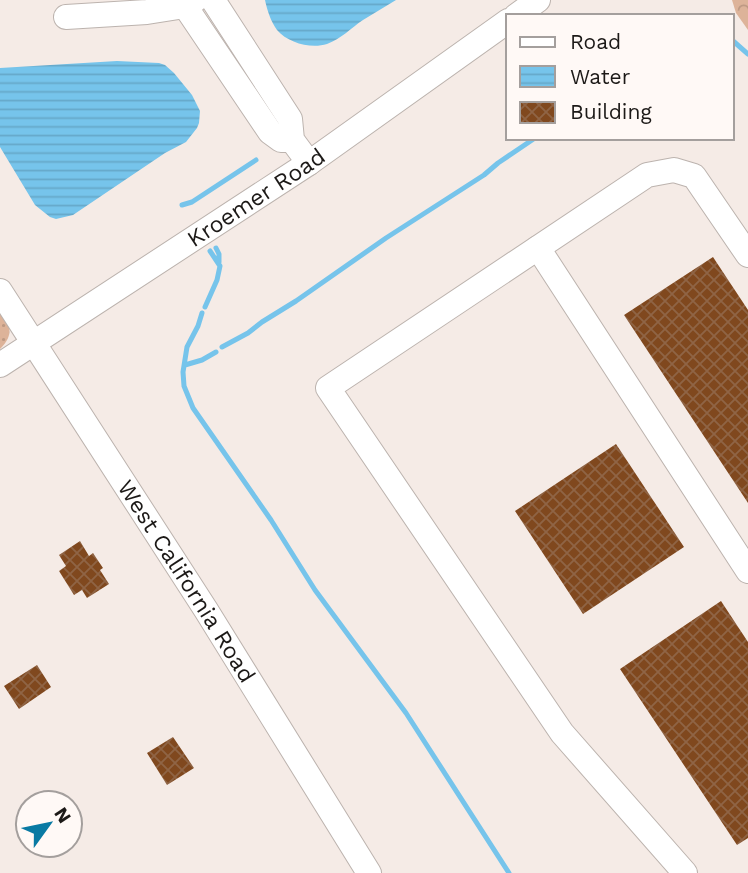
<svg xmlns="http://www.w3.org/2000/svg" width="748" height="873" viewBox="0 0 748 873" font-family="'Work Sans',sans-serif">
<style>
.grass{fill:url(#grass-dots)}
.forest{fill:url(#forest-crowns)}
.water{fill:url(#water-rules)}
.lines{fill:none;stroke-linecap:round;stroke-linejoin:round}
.stream{stroke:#76c4eb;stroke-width:5}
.building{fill:url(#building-cross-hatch)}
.minor-casing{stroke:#bcb3ae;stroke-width:26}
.minor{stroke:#fff;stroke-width:24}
.labels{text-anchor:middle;stroke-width:7;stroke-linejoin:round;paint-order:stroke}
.street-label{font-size:23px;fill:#1c1917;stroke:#fff9f6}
</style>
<defs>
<pattern id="grass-dots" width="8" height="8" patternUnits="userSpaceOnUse" patternTransform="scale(1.75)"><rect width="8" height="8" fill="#ddb399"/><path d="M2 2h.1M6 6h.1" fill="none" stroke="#bd9983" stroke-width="1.8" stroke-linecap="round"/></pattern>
<pattern id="forest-crowns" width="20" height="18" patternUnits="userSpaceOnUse" patternTransform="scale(1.75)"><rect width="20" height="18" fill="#ddb399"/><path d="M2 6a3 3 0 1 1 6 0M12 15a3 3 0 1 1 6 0" fill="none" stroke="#bd9983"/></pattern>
<pattern id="water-rules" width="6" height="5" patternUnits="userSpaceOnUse" patternTransform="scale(1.75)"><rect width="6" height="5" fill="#76c4eb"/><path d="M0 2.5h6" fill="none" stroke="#66a8c9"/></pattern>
<pattern id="building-cross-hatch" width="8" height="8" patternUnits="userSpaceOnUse" patternTransform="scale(1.75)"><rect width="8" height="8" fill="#80481e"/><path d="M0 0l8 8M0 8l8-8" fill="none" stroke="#8f6445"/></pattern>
</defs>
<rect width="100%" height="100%" fill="#f5ebe6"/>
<path class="grass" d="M 0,309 C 10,325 15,334 0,349 Z"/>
<path class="forest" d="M 732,0 L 748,0 L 748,30 L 736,13 Z"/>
<path class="water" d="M 265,0 L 396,0 C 385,7 374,13 363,20 C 351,28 341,39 327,44 C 311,49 288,43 277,30 C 271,22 267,10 265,0 Z
M 117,61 L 159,63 L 165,65 L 174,73 L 192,95 L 200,111 L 199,123 L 197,128 L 186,142 L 165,153 L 73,215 L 56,219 L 50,217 L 35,205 L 0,147 L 0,68 Z"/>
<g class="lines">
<path class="stream" d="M 732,40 L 748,54
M 182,205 L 192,202 L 256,160
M 216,248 L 219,254 L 219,262
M 205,307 L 217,280 L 220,266 L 210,251
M 202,313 L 198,326 L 187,347 L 183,372 L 184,386 L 193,408 L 271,520 L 315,590 L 406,713 L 509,873
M 222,347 L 248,333 L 262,322 L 296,301 L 386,238 L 484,175 L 498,163 L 535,138
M 185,365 L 202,360 L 216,352"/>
</g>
<path class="building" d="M 713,257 L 748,310 L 748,503 L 624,315 Z
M 616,444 L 684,547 L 583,614 L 515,511 Z
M 80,541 L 89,556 L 93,553 L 103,568 L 100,570 L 109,584 L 87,598 L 82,590 L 74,595 L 59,571 L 66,566 L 59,555 Z
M 721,601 L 748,642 L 748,838 L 737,845 L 620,669 Z
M 37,665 L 51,687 L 19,709 L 4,686 Z
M 173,737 L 194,768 L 167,785 L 147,753 Z"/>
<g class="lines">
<defs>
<g id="minor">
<path d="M 213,0 L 290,119 L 292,140 L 309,163"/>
<path d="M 185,6 L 270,132 L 281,140 L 292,140"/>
<path d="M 516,16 L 538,0"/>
<path d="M 66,17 L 147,12 L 185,6 L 195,0"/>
<path d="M 538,248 L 748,571"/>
<path id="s1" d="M 0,291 L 206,610 L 369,873"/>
<path id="s2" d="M 0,365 L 309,163 L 508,21"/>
<path d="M 685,873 L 562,733 L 328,388 L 647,175 L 674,170 L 694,176 L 748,255"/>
</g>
</defs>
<use href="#minor" class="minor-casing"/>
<use href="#minor" class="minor"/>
</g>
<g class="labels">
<g class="street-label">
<text dy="8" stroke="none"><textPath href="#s2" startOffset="306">Kroemer Road</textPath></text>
<text dy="8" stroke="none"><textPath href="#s1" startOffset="345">West California Road</textPath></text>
</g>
</g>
<rect x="506" y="14" width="228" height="126" fill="#fff9f6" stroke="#a49f9d" stroke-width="2"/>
<rect x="520" y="37" width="35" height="10" fill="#ffffff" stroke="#a49f9d" stroke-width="2"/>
<text x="570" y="49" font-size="21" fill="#1c1917">Road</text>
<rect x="520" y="66" width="35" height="21" fill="url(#water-rules)" stroke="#a49f9d" stroke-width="2"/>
<text x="570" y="84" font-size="21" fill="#1c1917">Water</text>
<rect x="520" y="102" width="35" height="21" fill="url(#building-cross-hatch)" stroke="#a49f9d" stroke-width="2"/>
<text x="570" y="119" font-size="21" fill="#1c1917">Building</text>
<g transform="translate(49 824) rotate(57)"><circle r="33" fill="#fff9f6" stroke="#a49f9d" stroke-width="2"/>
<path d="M0-5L12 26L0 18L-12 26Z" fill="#097aa3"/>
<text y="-10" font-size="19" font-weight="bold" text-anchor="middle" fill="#1c1917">N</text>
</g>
</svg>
